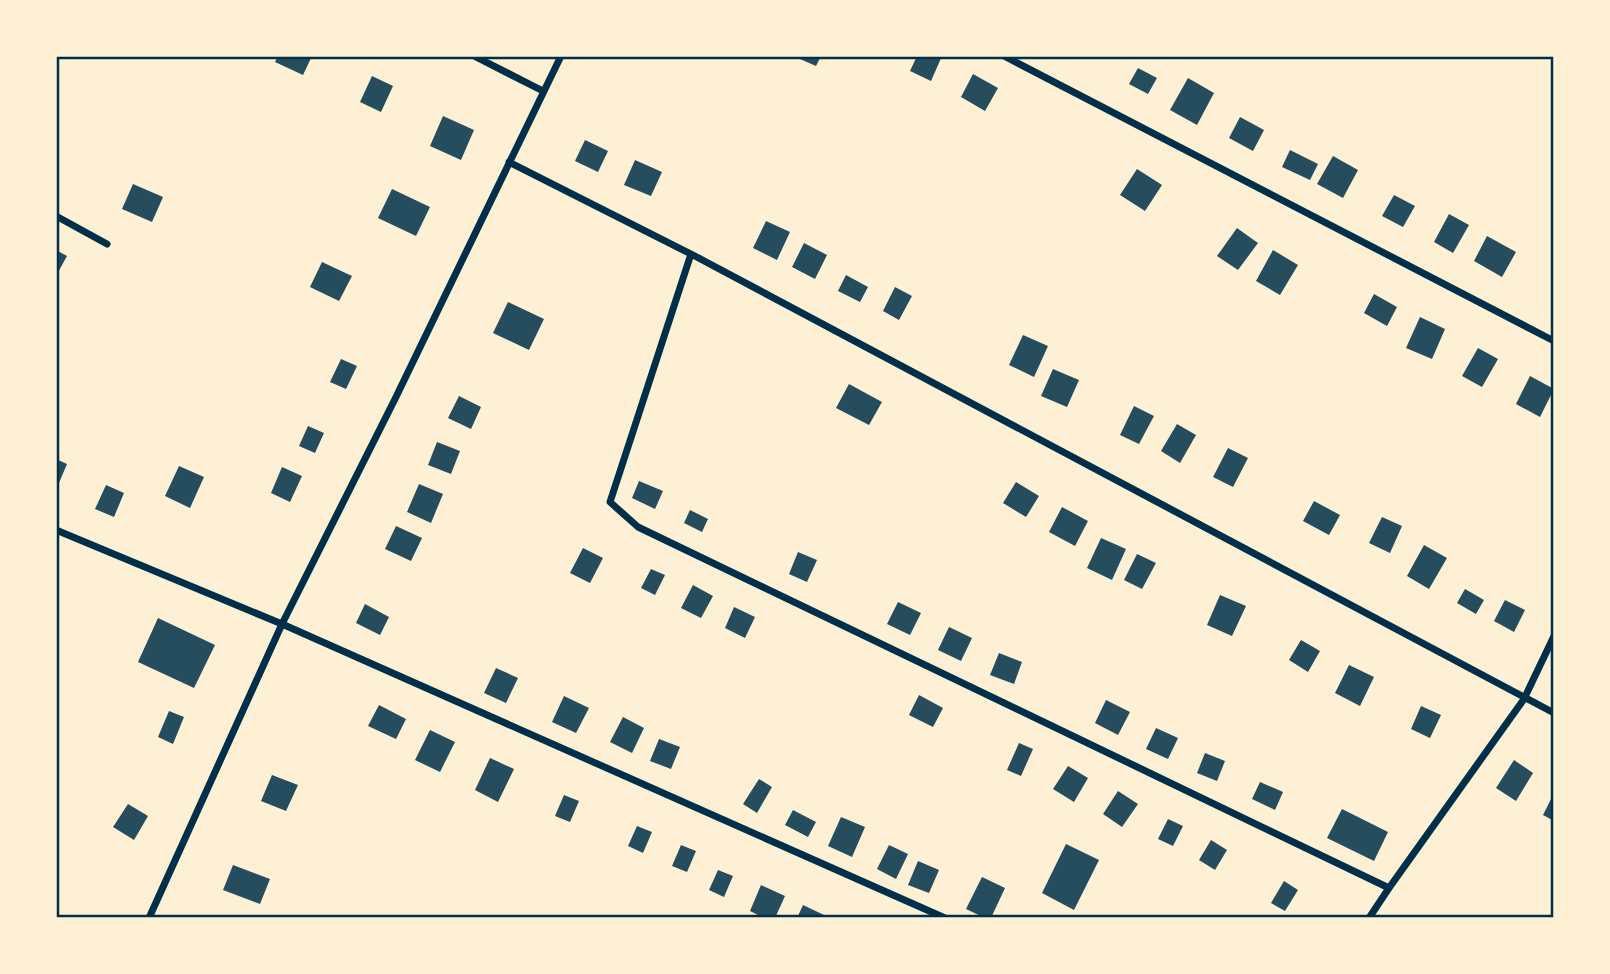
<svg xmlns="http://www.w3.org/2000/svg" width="1610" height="974" viewBox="0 0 1610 974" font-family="Barlow,sans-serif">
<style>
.building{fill:#264d5e}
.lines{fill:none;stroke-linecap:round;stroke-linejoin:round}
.minor{stroke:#003049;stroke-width:7}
.neatline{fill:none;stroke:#003049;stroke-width:2.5}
</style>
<rect width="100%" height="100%" fill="#fdf0d5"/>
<path class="building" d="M 278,56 L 312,56 L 303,75 L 275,62 Z
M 793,56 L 821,56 L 816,66 Z
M 917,56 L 942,56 L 931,81 L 910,71 Z
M 1138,68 L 1157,78 L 1148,94 L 1129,84 Z
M 973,74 L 998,88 L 985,111 L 961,97 Z
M 372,76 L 393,86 L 381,112 L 360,102 Z
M 1188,78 L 1214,93 L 1197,125 L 1170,110 Z
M 443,116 L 474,130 L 461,160 L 430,146 Z
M 1240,117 L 1264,130 L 1253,151 L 1229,138 Z
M 585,140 L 608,151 L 598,172 L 575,161 Z
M 1290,150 L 1318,164 L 1310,180 L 1282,167 Z
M 1333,156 L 1358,170 L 1343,198 L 1317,184 Z
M 635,160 L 662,172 L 651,196 L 624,185 Z
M 1137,169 L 1162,185 L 1145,211 L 1120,195 Z
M 133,184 L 163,197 L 152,222 L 122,209 Z
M 392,189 L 430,207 L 416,236 L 378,218 Z
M 1394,195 L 1415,206 L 1403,227 L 1382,216 Z
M 1449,214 L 1469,225 L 1453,253 L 1434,242 Z
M 766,221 L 790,232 L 777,260 L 753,248 Z
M 1237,228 L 1258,243 L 1238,270 L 1217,256 Z
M 1487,236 L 1516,252 L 1502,277 L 1474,261 Z
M 804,243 L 827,255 L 815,279 L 792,267 Z
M 56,250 L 67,256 L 56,276 Z
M 1273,250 L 1298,265 L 1280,295 L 1256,281 Z
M 322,262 L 352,276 L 339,301 L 310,287 Z
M 846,275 L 868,287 L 860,302 L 838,291 Z
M 895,287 L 912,296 L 899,320 L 883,311 Z
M 1374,294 L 1397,307 L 1387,326 L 1364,313 Z
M 508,302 L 544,319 L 529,350 L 493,333 Z
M 1420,317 L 1445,329 L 1432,359 L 1406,348 Z
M 1023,335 L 1048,346 L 1034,377 L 1009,365 Z
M 1478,348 L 1498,359 L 1482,387 L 1462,376 Z
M 341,359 L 357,366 L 346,389 L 330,382 Z
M 1053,369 L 1079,380 L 1067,407 L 1041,396 Z
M 1530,376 L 1554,389 L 1540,417 L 1516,404 Z
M 849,384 L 882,402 L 869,425 L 836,408 Z
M 459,396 L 481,407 L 471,429 L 448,418 Z
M 1134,406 L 1154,416 L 1139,444 L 1120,435 Z
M 1177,424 L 1196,435 L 1180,463 L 1161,451 Z
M 308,426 L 324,433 L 315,453 L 299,446 Z
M 437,442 L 460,451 L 451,474 L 428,465 Z
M 1228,448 L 1248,458 L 1233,487 L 1213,477 Z
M 56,459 L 67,464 L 56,490 Z
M 179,466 L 204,477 L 190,508 L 165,496 Z
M 282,467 L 302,476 L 290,502 L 271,493 Z
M 639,481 L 663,491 L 655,509 L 632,498 Z
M 1016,482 L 1039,496 L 1026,517 L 1003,503 Z
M 419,484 L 443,494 L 431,523 L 407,512 Z
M 106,485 L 124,493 L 114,517 L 95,509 Z
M 1314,501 L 1340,515 L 1329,535 L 1303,521 Z
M 1062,507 L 1088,521 L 1075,546 L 1049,532 Z
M 690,510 L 708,519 L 702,532 L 684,523 Z
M 1382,517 L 1402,526 L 1390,553 L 1369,543 Z
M 396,526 L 422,538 L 411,561 L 385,549 Z
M 1101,538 L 1126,549 L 1112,580 L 1087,568 Z
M 1424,545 L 1447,558 L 1429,589 L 1407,576 Z
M 583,548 L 603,558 L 590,583 L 570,573 Z
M 798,552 L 817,560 L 807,582 L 789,574 Z
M 1137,554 L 1156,563 L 1142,589 L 1124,580 Z
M 651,569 L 665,575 L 655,595 L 641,588 Z
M 693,585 L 713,596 L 701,618 L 681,608 Z
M 1465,589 L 1484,600 L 1476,614 L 1457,603 Z
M 1220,595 L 1246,606 L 1232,636 L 1207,625 Z
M 1505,600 L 1525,610 L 1514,632 L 1494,621 Z
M 898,602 L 921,613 L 910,635 L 887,624 Z
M 365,604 L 389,617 L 380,635 L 356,623 Z
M 734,607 L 755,617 L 745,638 L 725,628 Z
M 158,618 L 215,645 L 194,688 L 138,662 Z
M 949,627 L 972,638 L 961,661 L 938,650 Z
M 1301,640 L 1320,651 L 1308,672 L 1289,660 Z
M 999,653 L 1022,662 L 1014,684 L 990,675 Z
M 1349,665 L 1374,677 L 1360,706 L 1335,693 Z
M 496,668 L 518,678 L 506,703 L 484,693 Z
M 919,695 L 943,708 L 933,727 L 909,715 Z
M 564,696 L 589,708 L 576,733 L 552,722 Z
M 1106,700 L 1130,712 L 1118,735 L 1095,723 Z
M 379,705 L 406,719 L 396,739 L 368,726 Z
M 1421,706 L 1441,715 L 1430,738 L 1411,729 Z
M 169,711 L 184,717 L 173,744 L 158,737 Z
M 623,717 L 644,728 L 632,753 L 610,742 Z
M 1156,728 L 1178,738 L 1168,759 L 1146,749 Z
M 430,730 L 455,742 L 440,772 L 415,760 Z
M 659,739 L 680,747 L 671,769 L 650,761 Z
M 1019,743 L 1033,749 L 1021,776 L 1007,770 Z
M 1205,753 L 1225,761 L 1217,781 L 1197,773 Z
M 490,758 L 514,769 L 498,802 L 475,790 Z
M 1514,760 L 1533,773 L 1516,801 L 1496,788 Z
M 1068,766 L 1088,778 L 1074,802 L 1053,789 Z
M 272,775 L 298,785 L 286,811 L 261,801 Z
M 759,779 L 772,787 L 757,813 L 743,804 Z
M 1260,782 L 1283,792 L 1275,810 L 1252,799 Z
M 1118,791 L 1138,804 L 1122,827 L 1103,814 Z
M 1554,793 L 1554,821 L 1543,815 Z
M 564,795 L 579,801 L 570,822 L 555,816 Z
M 128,804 L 148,816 L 134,840 L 113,827 Z
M 1342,809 L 1388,832 L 1374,861 L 1327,838 Z
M 793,810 L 816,822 L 808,837 L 785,825 Z
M 841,817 L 865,827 L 852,857 L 828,846 Z
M 1168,819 L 1183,826 L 1173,846 L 1158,839 Z
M 637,826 L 652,832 L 643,853 L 628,846 Z
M 1211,840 L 1227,850 L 1215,870 L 1199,860 Z
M 1066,844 L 1099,860 L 1074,910 L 1042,893 Z
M 681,845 L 696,851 L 687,872 L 672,866 Z
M 889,845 L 908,854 L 896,879 L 877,869 Z
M 918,861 L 939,870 L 929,893 L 908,885 Z
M 233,865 L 270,879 L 260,904 L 223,890 Z
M 718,870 L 733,876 L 724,897 L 709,890 Z
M 982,877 L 1005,888 L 991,918 L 985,918 L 966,909 Z
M 1284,881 L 1298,890 L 1285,911 L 1271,903 Z
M 761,885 L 785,896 L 775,918 L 764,918 L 750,911 Z
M 803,905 L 824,915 L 823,918 L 797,918 Z"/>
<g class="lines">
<path class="minor" d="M 474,56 L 543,91
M 1004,56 L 1554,341
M 509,162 L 691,254 L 1554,713
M 56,216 L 107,244
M 691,254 L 610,502 L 638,527 L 1389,888 L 1369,918
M 56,530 L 282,624 L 945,918
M 1389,888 L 1524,699 L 1554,636
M 149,918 L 282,624 L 395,399 L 561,56"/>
</g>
<rect width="1610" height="974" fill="none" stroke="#fdf0d5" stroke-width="116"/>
<rect x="58" y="58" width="1494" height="858" class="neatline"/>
</svg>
